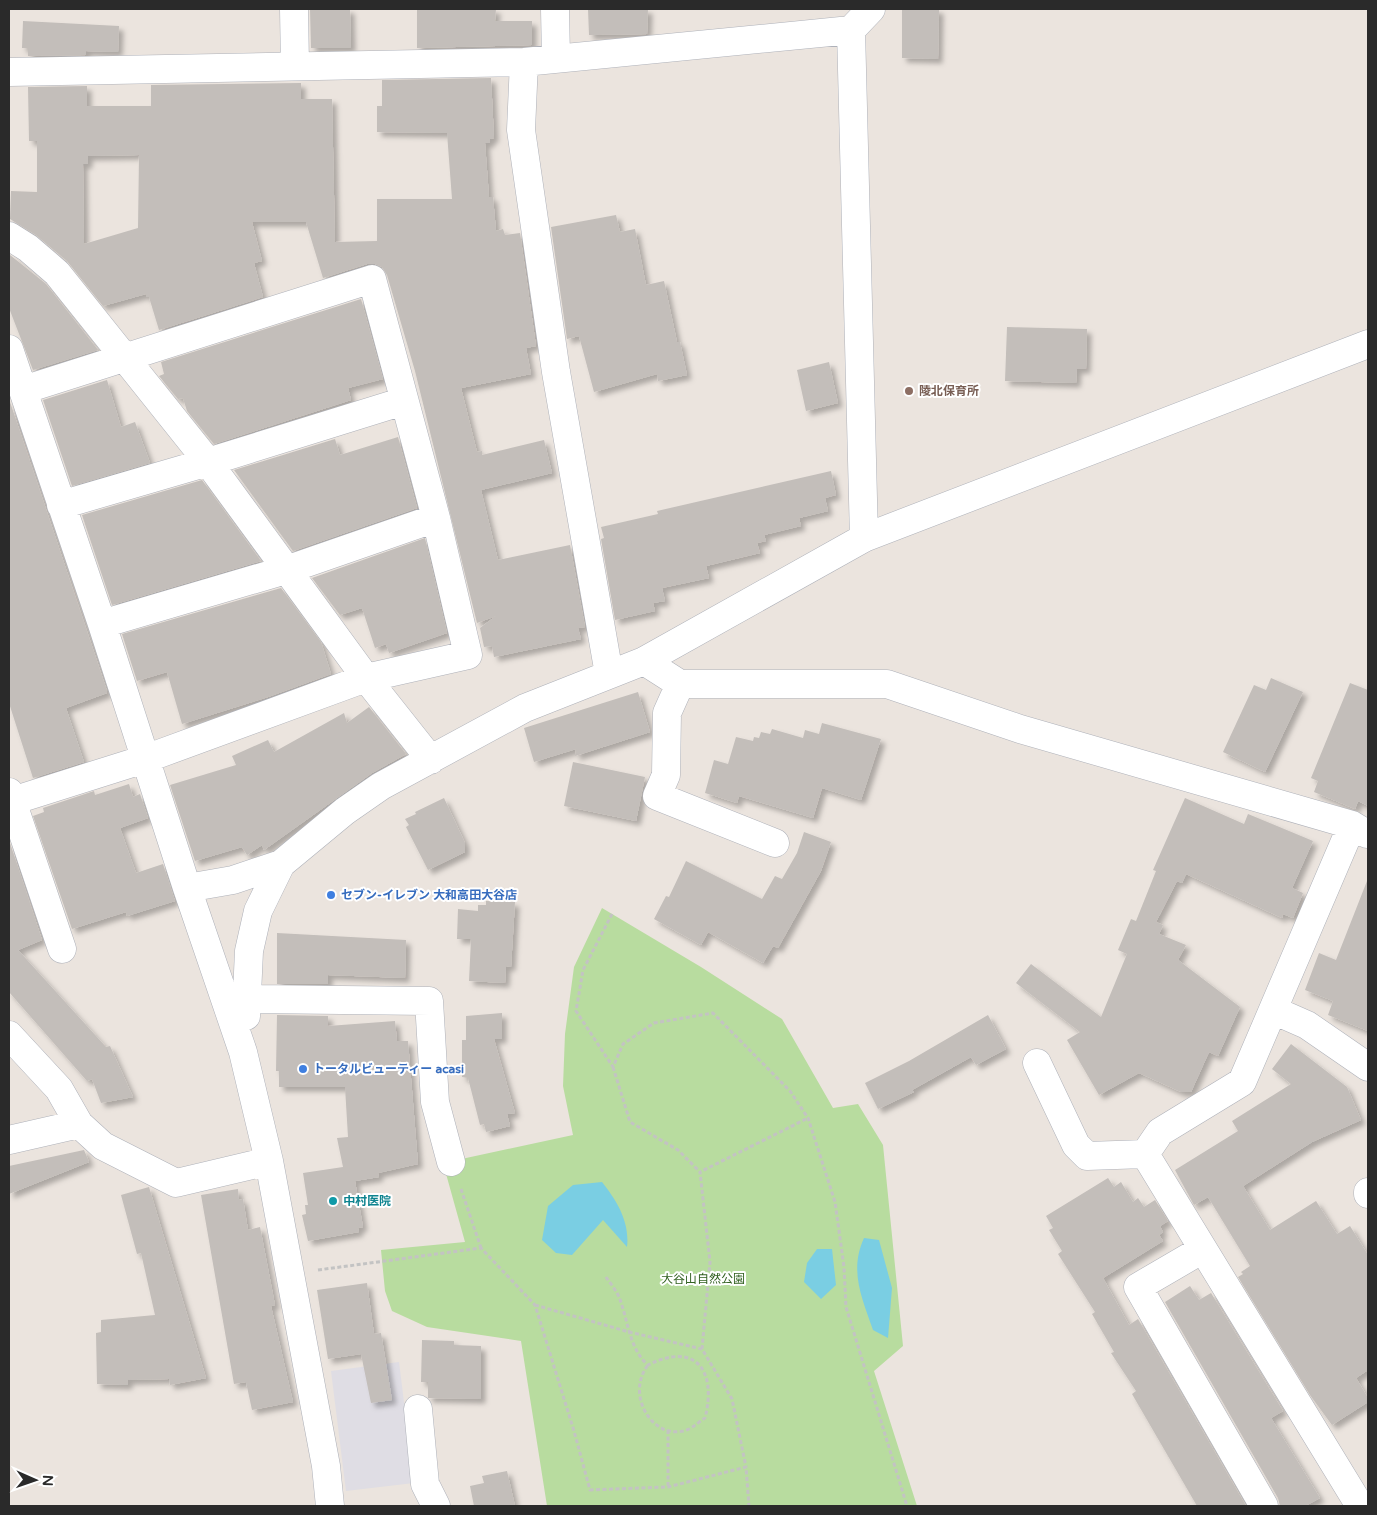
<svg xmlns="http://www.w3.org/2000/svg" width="1377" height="1515" viewBox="0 0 1377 1515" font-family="'Varela Round','Noto Sans JP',sans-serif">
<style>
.industrial{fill:#dfdde4}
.green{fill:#b8dc9f}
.water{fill:#7acee3}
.building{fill:#c3beba;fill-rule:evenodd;filter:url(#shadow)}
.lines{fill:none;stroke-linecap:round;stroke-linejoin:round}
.street-casing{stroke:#aeb1b9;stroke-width:29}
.path{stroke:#c3c3c3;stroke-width:3;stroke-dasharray:4 2.5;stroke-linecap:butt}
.street{stroke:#fff;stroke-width:28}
.education-dot{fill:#8d6e63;stroke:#fff;stroke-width:2}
.shop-dot{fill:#3f7fe0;stroke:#fff;stroke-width:2}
.culture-dot{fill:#0f9aa8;stroke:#fff;stroke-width:2}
.labels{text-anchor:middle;stroke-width:4;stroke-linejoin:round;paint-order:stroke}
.education-label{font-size:12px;font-weight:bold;fill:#785e54;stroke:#fff;text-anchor:start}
.shop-label{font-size:12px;font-weight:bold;fill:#366cbe;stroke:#fff;text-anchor:start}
.culture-label{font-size:12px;font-weight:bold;fill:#0d838f;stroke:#fff;text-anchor:start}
.park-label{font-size:12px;fill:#326121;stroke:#fff}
</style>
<defs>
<filter id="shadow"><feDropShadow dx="4.5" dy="4.5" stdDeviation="2.5" flood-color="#0004"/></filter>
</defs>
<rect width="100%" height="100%" fill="#ebe4de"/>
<path class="industrial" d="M 399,1362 L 414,1483 L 346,1491 L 331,1371 Z"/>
<path class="green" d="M 602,908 L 701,967 L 782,1019 L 833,1108 L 858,1104 L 883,1145 L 903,1346 L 874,1371 L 917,1506 L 547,1506 L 521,1341 L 427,1327 L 392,1311 L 385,1291 L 381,1250 L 465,1242 L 443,1163 L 573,1135 L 563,1086 L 565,1034 L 574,967 Z"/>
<path class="water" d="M 602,1182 C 617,1201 630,1222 627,1247 L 603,1220 L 572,1255 L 556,1253 L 542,1240 L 548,1206 L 573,1185 Z
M 864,1238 L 879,1240 L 892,1288 L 888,1338 L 873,1330 C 862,1298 849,1271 864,1238 Z
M 817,1249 L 832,1249 L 836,1285 L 821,1299 L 804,1282 L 807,1263 Z"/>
<path class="building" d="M 310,9 L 350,9 L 351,48 L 311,48 Z
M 417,9 L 496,9 L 495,21 L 532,21 L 532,45 L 417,48 Z
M 588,9 L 648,9 L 647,34 L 589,35 Z
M 902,9 L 939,9 L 938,59 L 902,58 Z
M 23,21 L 119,26 L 118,52 L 86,51 L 86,55 L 28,56 L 28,48 L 22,48 Z
M 491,78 L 494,138 L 490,139 L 490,143 L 485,143 L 489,197 L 493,197 L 496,231 L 503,229 L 505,235 L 520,233 L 536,346 L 526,348 L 531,374 L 461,388 L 477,452 L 482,451 L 482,455 L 544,440 L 552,473 L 481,490 L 498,560 L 570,545 L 585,627 L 578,628 L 581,639 L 494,657 L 492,646 L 484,647 L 480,628 L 496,616 L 477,623 L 415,371 L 387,275 L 382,267 L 375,264 L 367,264 L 323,278 L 306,222 L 252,222 L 262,261 L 254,263 L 263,297 L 159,330 L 149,297 L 146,297 L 146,294 L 103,306 L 67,261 L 36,235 L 10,219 L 11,191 L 37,192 L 37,141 L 29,141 L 28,87 L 87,86 L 87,106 L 151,106 L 151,85 L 301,83 L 301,99 L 332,99 L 335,242 L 377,241 L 377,199 L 452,199 L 447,133 L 377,132 L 377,106 L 382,106 L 382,80 ZM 139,155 L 138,228 L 84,244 L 83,164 L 88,164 L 88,156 Z
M 616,215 L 620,232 L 635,229 L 646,285 L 664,281 L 677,342 L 680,342 L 687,375 L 658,381 L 657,374 L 594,392 L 579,336 L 567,339 L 551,227 Z
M 10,255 L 46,284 L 98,350 L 33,370 L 9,308 Z
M 361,299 L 383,379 L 348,388 L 351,400 L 214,444 L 187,411 L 183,398 L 178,399 L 159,376 L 164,374 L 161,362 Z
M 1007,327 L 1087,329 L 1086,369 L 1077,369 L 1076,383 L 1005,381 Z
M 829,362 L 838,403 L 806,411 L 797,370 Z
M 107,380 L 121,427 L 135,422 L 150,463 L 72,486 L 43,400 Z
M 9,399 L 107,691 L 107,693 L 66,708 L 84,762 L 33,778 L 9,703 Z
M 398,437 L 417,508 L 293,551 L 234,470 L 335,439 L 340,455 Z
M 831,471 L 836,495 L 825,498 L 828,511 L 799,518 L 801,526 L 764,535 L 766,541 L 757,543 L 760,553 L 706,566 L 709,578 L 662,588 L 665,601 L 653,603 L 655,611 L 615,620 L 601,539 L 604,538 L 601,527 L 658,514 L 657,511 Z
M 202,480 L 261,561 L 112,605 L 82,515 Z
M 425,538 L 447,633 L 389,653 L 386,644 L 375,648 L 362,608 L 340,615 L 312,578 Z
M 281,588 L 321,642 L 331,674 L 268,697 L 182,724 L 167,672 L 137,681 L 122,634 Z
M 1271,678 L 1303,692 L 1265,772 L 1223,752 L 1254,685 L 1266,690 Z
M 1350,683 L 1368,690 L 1368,806 L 1358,801 L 1355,809 L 1314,792 L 1318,781 L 1311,778 Z
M 638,692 L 650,732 L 575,756 L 576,749 L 534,762 L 524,728 Z
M 369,707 L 406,754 L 372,773 L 264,850 L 262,845 L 247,855 L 242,847 L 195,861 L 170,785 L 236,765 L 232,756 L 268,740 L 274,752 L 344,713 L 347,723 Z
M 822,723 L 881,739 L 861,800 L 822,788 L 813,818 L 739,796 L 737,803 L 705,793 L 714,760 L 728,764 L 736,737 L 753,741 L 754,737 L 759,738 L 761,732 L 770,734 L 772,729 L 803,738 L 805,730 L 819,734 Z
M 573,762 L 645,777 L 636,821 L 564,806 Z
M 129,784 L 133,797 L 140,794 L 148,818 L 120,828 L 136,873 L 163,864 L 175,901 L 127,916 L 126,912 L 72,929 L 33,816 L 44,812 L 43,808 L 94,791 L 95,795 Z
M 444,798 L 465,843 L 465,852 L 428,870 L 406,827 L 409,825 L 405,819 L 416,814 L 415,812 Z
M 1185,798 L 1244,824 L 1248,814 L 1313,841 L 1292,888 L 1303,893 L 1293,918 L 1283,914 L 1282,918 L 1186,874 L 1182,883 L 1177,881 L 1156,922 L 1163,925 L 1159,934 L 1186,945 L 1178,960 L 1240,1007 L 1218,1056 L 1209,1052 L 1191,1092 L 1181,1092 L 1139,1073 L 1099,1095 L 1067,1040 L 1080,1032 L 1016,983 L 1031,964 L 1101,1017 L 1127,954 L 1118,950 L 1131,919 L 1136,921 L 1156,871 L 1153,870 Z
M 804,832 L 831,842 L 821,871 L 778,948 L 773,946 L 763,963 L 708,932 L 701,945 L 654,919 L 666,896 L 669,897 L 686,861 L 762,899 L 775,876 L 782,879 L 797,853 Z
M 9,840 L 42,940 L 18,950 L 106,1047 L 110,1046 L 133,1097 L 101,1103 L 92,1079 L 87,1081 L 9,992 Z
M 1367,881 L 1368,881 L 1368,1031 L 1328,1015 L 1333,1001 L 1305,990 L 1319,953 L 1336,960 Z
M 486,901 L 515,902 L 511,967 L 506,966 L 505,983 L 469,981 L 471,939 L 457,939 L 458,909 L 478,911 L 478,905 L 486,905 Z
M 277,933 L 406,940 L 405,978 L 328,975 L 328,984 L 277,984 Z
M 502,1013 L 502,1039 L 494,1039 L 515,1113 L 507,1114 L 510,1126 L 486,1132 L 484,1124 L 480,1125 L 468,1078 L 462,1077 L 462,1040 L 466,1040 L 466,1016 Z
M 277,1015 L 328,1016 L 328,1026 L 395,1021 L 397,1041 L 408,1041 L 418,1164 L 378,1173 L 379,1177 L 355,1181 L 363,1227 L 358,1228 L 359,1232 L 308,1241 L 302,1215 L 306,1214 L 305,1205 L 308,1205 L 303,1173 L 343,1167 L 337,1138 L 348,1137 L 345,1087 L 279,1087 L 279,1071 L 276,1071 Z
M 988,1015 L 1006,1049 L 976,1065 L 971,1057 L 912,1090 L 914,1092 L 878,1109 L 865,1083 L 909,1061 Z
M 1291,1044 L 1347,1087 L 1361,1120 L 1312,1142 L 1243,1186 L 1270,1230 L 1316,1201 L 1337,1234 L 1350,1226 L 1368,1255 L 1368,1370 L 1356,1378 L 1368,1398 L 1368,1402 L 1332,1425 L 1310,1395 L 1238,1277 L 1243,1274 L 1241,1272 L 1250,1266 L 1208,1197 L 1194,1205 L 1175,1170 L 1238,1131 L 1232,1121 L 1291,1084 L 1272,1069 Z
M 84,1150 L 89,1162 L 9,1194 L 9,1166 Z
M 1108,1178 L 1114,1187 L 1121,1182 L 1133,1202 L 1138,1198 L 1144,1207 L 1155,1200 L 1168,1221 L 1160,1226 L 1163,1232 L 1159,1235 L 1163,1241 L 1103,1278 L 1129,1325 L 1138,1319 L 1246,1506 L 1197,1506 L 1132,1394 L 1136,1391 L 1111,1353 L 1114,1352 L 1092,1314 L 1095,1312 L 1058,1254 L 1062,1251 L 1049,1230 L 1053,1228 L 1046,1216 Z
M 149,1187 L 206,1378 L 170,1385 L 169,1379 L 128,1380 L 128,1385 L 97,1384 L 96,1333 L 101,1332 L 101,1320 L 155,1315 L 141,1253 L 137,1254 L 121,1195 Z
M 238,1189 L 239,1200 L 243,1199 L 248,1230 L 260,1227 L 275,1305 L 271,1306 L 293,1402 L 252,1410 L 246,1382 L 234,1384 L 201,1195 Z
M 367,1283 L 374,1334 L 381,1333 L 392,1400 L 371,1403 L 361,1354 L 328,1359 L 317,1290 Z
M 1190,1286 L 1199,1300 L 1211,1293 L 1283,1411 L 1271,1418 L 1320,1498 L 1305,1506 L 1280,1506 L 1278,1498 L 1165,1302 Z
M 422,1340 L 454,1341 L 454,1345 L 481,1346 L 481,1399 L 428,1398 L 428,1382 L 421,1382 Z
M 507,1471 L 515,1506 L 474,1506 L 470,1486 L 484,1483 L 482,1476 Z"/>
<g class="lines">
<defs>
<path id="street" d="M 294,9 L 295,66
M 555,9 L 556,58
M 851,30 L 864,538
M 524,62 L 521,130 L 556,372 L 609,674
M 9,72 L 524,62 L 851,30 L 871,9
M 9,236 L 28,248 L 57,273 L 208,462 L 366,678 L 431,760
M 9,349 L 102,624 L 187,888 L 243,1052 L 269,1161 L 290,1274 L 326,1466 L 330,1506
M 61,505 L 208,462 L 404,401
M 102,624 L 289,569 L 436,518
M 644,661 L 680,684 L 887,684 L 1020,729 L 1352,825 L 1367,834
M 680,684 L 667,713 L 666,775 L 657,796 L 775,843
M 9,792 L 62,949
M 9,802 L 145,759 L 366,678 L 468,655 L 436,518 L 372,279 L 23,390
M 1352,825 L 1242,1082 L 1160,1132 L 1145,1154 L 1360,1506
M 187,888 L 233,880 L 281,864 L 345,811 L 381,786 L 525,708 L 644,661 L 864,538 L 1368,344
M 248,999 L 429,1001 L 435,1102 L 451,1162
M 1273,1010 L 1307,1025 L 1368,1067
M 246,1016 L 249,951 L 258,911 L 281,864
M 9,1035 L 59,1089 L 79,1124 L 103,1146 L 176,1183 L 269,1161
M 1037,1063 L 1076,1145 L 1087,1156 L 1145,1154
M 9,1140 L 79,1124
M 1368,1192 L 1368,1194
M 1203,1249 L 1138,1287 L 1264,1506
M 418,1409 L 425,1484 L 436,1506"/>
</defs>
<use href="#street" class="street-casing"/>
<path class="path" d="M 612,914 L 583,970 L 576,1011 L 613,1067 L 623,1044 L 654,1023 L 713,1013 L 790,1091 L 808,1118 L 835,1202 L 844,1267 L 846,1307 L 907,1506
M 613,1067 L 630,1122 L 678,1150 L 700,1172
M 461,1189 L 481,1248
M 318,1270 L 481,1248 L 535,1305 L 574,1431 L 590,1490 L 668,1487 L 746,1467 L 749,1506
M 606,1277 C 610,1283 616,1290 619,1297 C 628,1319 629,1349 648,1365 C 696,1341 717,1371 705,1418 C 700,1421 695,1426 689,1429 C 655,1444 624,1396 648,1365
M 535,1305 L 629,1332 L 702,1349 L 732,1399 L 746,1467
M 702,1349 L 710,1262 L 700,1172 L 808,1118
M 668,1430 L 668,1487"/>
<use href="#street" class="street"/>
</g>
<circle class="education-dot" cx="909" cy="391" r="5"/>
<g class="shop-dot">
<circle cx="331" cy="895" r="5"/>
<circle cx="303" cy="1069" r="5"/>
</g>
<circle class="culture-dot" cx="333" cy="1201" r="5"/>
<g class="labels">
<g class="education-label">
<text x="919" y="395">陵北保育所</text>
</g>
<g class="shop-label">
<text x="341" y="899">セブン-イレブン 大和高田大谷店</text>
<text x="313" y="1073">トータルビューティー acasi</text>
</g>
<g class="culture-label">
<text x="343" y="1205">中村医院</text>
</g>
<g class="park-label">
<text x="703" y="1283">大谷山自然公園</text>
</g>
</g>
<rect width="1377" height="1515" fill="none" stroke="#2a2a2a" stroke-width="20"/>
<g transform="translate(35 1480) rotate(92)" stroke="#ffffff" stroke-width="4" paint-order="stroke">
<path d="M0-4L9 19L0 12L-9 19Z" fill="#2a2a2a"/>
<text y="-8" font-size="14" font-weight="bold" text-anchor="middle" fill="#2a2a2a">N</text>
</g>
</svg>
